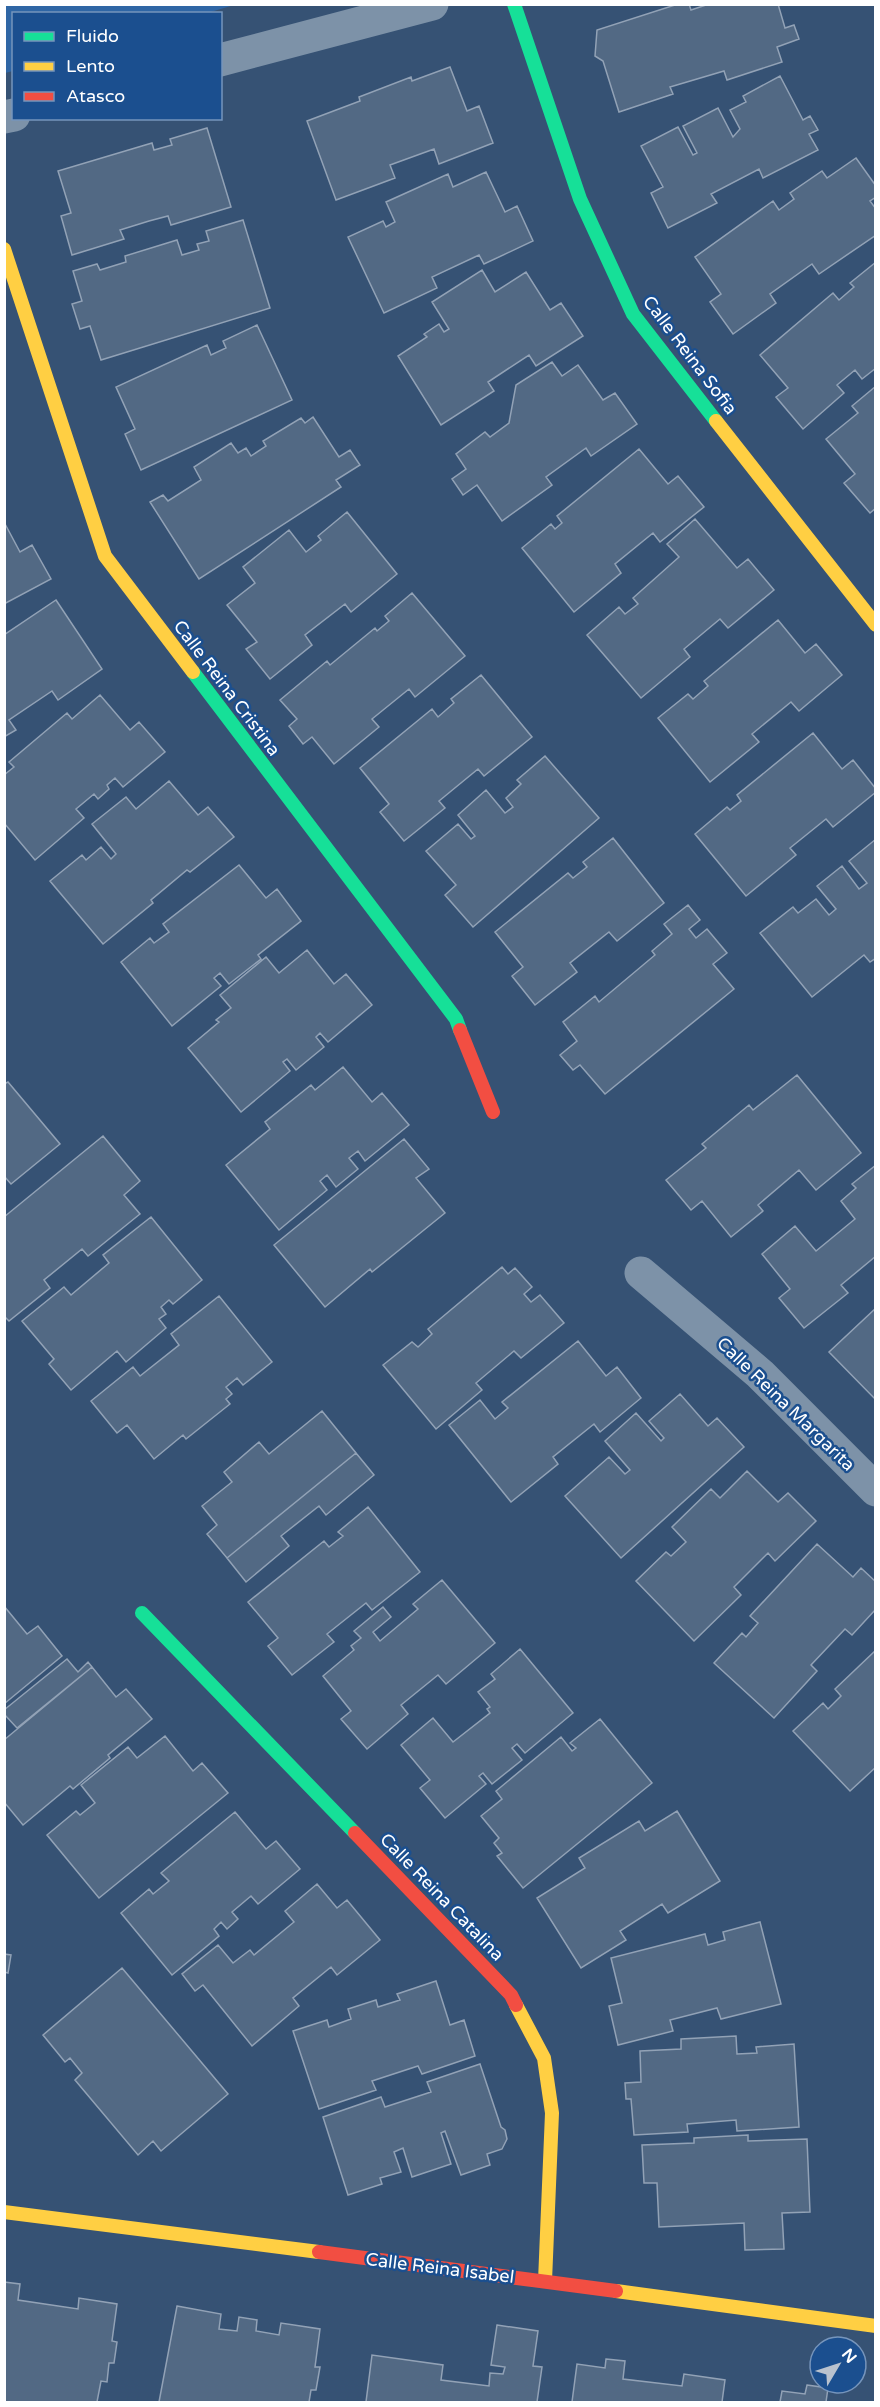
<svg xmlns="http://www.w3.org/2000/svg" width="880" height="2407" viewBox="0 0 880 2407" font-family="'Varela Round',sans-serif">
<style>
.green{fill:#2f66a5}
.building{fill:#526984;stroke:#92a2b6;stroke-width:1.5}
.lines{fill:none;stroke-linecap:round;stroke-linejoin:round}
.street{stroke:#7d92a8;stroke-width:33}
.fast{stroke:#16e098;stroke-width:14}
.slow{stroke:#ffcf43;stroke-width:14}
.jam{stroke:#f24e42;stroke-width:14}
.labels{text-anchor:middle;stroke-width:5;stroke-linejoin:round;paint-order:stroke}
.street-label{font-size:18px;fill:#fff;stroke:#1b4f8f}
</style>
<rect width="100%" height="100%" fill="#365274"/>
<path class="green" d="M 5,4 L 234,4 L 234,5 L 204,14 L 14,14 L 13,71 L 5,73 Z"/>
<path class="building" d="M 678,4 L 689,4 L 691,10 L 709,4 L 778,4 L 785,28 L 794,25 L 799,39 L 777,47 L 782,62 L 727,80 L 724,71 L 670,87 L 673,94 L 619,112 L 603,61 L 595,56 L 597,30 Z
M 450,67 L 467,111 L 479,106 L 493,143 L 439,164 L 434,149 L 390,165 L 395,178 L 336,200 L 307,121 L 360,101 L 359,97 L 411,77 L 412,81 Z
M 780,76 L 803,120 L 810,116 L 818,130 L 809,134 L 818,150 L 763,178 L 759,169 L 711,194 L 717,203 L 668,228 L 651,193 L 663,187 L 641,146 L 678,127 L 693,155 L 697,153 L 683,126 L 718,108 L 733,137 L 740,129 L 730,110 L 746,102 L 743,96 Z
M 207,128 L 231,207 L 171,225 L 168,216 L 149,221 L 120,230 L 124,239 L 72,255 L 61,216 L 71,213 L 58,171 L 152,143 L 154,150 L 172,145 L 170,139 Z
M 856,158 L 876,186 L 876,197 L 870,201 L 876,209 L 876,235 L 819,274 L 812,264 L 770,294 L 776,303 L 733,334 L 710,302 L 721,294 L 695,257 L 773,201 L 779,210 L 794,199 L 790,193 L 822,171 L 827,178 Z
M 486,172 L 505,212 L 517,206 L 533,241 L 484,264 L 479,255 L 432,277 L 437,288 L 384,313 L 348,237 L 383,221 L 386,227 L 395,222 L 386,202 L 448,174 L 453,187 Z
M 243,220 L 270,308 L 101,360 L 90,326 L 80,329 L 72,304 L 82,301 L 73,271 L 97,264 L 100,270 L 126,262 L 125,256 L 177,240 L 182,255 L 199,250 L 197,244 L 209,241 L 206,231 Z
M 876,262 L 876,368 L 862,379 L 855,370 L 837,385 L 844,393 L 803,429 L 776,397 L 788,388 L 760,355 L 833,293 L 839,300 L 854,287 L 850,283 Z
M 482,270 L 495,292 L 526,272 L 550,310 L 561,303 L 583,336 L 536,366 L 529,355 L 488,382 L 494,391 L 441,425 L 398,356 L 427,337 L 424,334 L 439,324 L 444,332 L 449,329 L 432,302 Z
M 257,325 L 292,400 L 141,470 L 125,434 L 135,429 L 116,387 L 207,345 L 211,355 L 226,348 L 223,341 Z
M 552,362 L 562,376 L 578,365 L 603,400 L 615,393 L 637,424 L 591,456 L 586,448 L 546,477 L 552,485 L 502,521 L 477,485 L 463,495 L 452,479 L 466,469 L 456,454 L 485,432 L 490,437 L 509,423 L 516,385 Z
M 876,386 L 876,508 L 870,513 L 844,483 L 855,474 L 826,439 L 858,413 L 852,406 Z
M 313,417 L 339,457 L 350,450 L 360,465 L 336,480 L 341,487 L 199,579 L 150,502 L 163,495 L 168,501 L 201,480 L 194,467 L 231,443 L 238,453 L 246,448 L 251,456 L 266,446 L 263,441 L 301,418 L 305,423 Z
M 639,449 L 668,484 L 678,476 L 704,507 L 660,542 L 653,533 L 615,564 L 621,573 L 574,612 L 522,548 L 551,524 L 555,529 L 562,523 L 557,516 Z
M 347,512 L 397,574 L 351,612 L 345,604 L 305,635 L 312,645 L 270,679 L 246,649 L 257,642 L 227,605 L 255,583 L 243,567 L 289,530 L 306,552 L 321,540 L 318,536 Z
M 695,519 L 737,568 L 748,559 L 774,590 L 728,628 L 720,619 L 684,649 L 690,657 L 641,698 L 587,635 L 619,607 L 625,614 L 638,604 L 633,598 L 679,557 L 667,544 Z
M 4,522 L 20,552 L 32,545 L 51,579 L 4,604 Z
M 412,593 L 465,656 L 415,697 L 409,689 L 372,719 L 379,727 L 334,764 L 312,737 L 303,744 L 289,726 L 297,719 L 280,700 L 327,661 L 330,665 L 375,628 L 377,631 L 389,621 L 385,616 Z
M 56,600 L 102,669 L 58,700 L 52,691 L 9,720 L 16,730 L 4,737 L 4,635 Z
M 778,620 L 805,653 L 816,644 L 842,675 L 799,711 L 791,702 L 752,734 L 759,742 L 710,782 L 658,718 L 688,694 L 693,699 L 708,686 L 704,681 Z
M 481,675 L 532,737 L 484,776 L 478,769 L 439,801 L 445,808 L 404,841 L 380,812 L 389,804 L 360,768 L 432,709 L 438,717 L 454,703 L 451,699 Z
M 100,695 L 130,730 L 139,722 L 165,752 L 123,787 L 115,778 L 107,785 L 109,789 L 98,799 L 94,794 L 76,809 L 84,818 L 35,860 L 4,823 L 4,775 L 14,767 L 9,762 L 67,713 L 72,719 Z
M 813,733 L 842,769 L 853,760 L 876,789 L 876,792 L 833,827 L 826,819 L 790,848 L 796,855 L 746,896 L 695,834 L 727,807 L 730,810 L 741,801 L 737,795 Z
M 545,756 L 599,818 L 473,927 L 445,895 L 456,885 L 426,851 L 458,824 L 471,839 L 475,836 L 458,815 L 486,790 L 505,813 L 513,807 L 506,798 L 521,784 L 517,780 Z
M 169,781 L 198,815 L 208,807 L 234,837 L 190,872 L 187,870 L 151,900 L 153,903 L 103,944 L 50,881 L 82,855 L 86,860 L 101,847 L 111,859 L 116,854 L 92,824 L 126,797 L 136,809 Z
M 613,838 L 664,903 L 617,941 L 609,932 L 570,963 L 577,972 L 535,1005 L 512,976 L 523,967 L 495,932 L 568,873 L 573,878 L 587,867 L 583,862 Z
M 876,839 L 876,958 L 870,962 L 864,955 L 812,997 L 760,933 L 793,907 L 798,913 L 816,899 L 829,915 L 836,909 L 817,886 L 842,866 L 859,889 L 867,883 L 849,861 Z
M 239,865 L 266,898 L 277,889 L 301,921 L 258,955 L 261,959 L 229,984 L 220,973 L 214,978 L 221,986 L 172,1026 L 121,962 L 150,938 L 154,943 L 169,932 L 163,924 Z
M 688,905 L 700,920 L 689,929 L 696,938 L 707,929 L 727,953 L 713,964 L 734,989 L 605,1094 L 580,1065 L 573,1070 L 560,1055 L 577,1041 L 563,1022 L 595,996 L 599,1002 L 655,955 L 652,951 L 672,934 L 664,924 Z
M 307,950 L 334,984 L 346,974 L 372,1005 L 328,1042 L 320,1033 L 316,1037 L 324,1047 L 296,1070 L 287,1059 L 283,1062 L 290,1071 L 241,1112 L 188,1048 L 219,1022 L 216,1020 L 231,1008 L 220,995 L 266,957 L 279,973 Z
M 343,1067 L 372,1102 L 382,1093 L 409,1125 L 365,1161 L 358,1151 L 349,1158 L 358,1169 L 336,1187 L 327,1175 L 320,1181 L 327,1190 L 279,1230 L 226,1165 L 270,1129 L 265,1122 L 311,1085 L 315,1090 Z
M 797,1075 L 861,1153 L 816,1190 L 799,1170 L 758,1205 L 763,1211 L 731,1237 L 702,1201 L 691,1210 L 666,1180 L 706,1148 L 702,1144 L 749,1105 L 753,1110 Z
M 8,1082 L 60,1144 L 11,1184 L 4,1176 L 4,1084 Z
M 103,1136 L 140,1181 L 124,1195 L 140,1214 L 88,1256 L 82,1249 L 44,1280 L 50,1288 L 9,1321 L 4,1316 L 4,1217 Z
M 404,1139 L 429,1169 L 416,1178 L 445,1213 L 372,1272 L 370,1269 L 325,1307 L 274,1245 Z
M 876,1165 L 876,1256 L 841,1285 L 848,1293 L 804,1328 L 779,1298 L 790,1289 L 762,1254 L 795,1226 L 816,1251 L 855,1219 L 841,1201 L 856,1188 L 852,1184 Z
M 151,1217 L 202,1280 L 173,1304 L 169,1300 L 161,1307 L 166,1314 L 159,1319 L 166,1328 L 126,1362 L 117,1351 L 71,1390 L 49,1364 L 54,1359 L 22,1321 L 64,1287 L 71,1295 L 109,1263 L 103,1255 Z
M 502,1267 L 508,1274 L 515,1268 L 532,1287 L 524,1294 L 531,1302 L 540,1295 L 564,1323 L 521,1358 L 514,1351 L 476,1383 L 482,1390 L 436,1429 L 383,1365 L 412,1342 L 418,1347 L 432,1334 L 428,1329 Z
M 219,1296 L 272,1362 L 243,1385 L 237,1378 L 226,1387 L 232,1394 L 226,1399 L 230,1404 L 186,1439 L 183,1435 L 154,1459 L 127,1425 L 117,1433 L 91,1401 L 133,1367 L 140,1376 L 179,1345 L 171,1334 Z
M 876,1308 L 876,1400 L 829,1352 Z
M 578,1341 L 606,1376 L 617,1367 L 641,1398 L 600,1432 L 594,1424 L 553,1457 L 558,1464 L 511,1502 L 449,1425 L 480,1400 L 495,1419 L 508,1408 L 502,1402 Z
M 680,1394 L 708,1426 L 717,1418 L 744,1447 L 621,1558 L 565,1496 L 609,1457 L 625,1474 L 630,1470 L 605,1441 L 636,1413 L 661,1441 L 664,1438 L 649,1421 Z
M 322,1411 L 356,1453 L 227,1558 L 207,1534 L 217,1525 L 202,1506 L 232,1482 L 224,1472 L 259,1442 L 269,1454 Z
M 356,1453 L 374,1475 L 326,1515 L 319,1506 L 281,1536 L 289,1546 L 246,1582 L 227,1558 Z
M 747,1471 L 778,1502 L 788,1493 L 816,1521 L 775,1561 L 768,1553 L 734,1587 L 741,1595 L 694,1641 L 636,1581 L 666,1552 L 671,1556 L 686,1542 L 672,1527 L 711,1489 L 720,1498 Z
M 368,1507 L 420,1572 L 372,1610 L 366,1603 L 327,1634 L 334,1642 L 292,1675 L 268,1646 L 278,1638 L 248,1602 L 324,1541 L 329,1547 L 343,1536 L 338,1532 Z
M 817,1544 L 853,1577 L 861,1568 L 876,1582 L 876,1609 L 852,1635 L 845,1629 L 811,1665 L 817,1671 L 774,1718 L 714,1663 L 742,1633 L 746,1637 L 758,1623 L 750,1616 Z
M 442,1580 L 495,1643 L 446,1684 L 438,1675 L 401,1705 L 408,1714 L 367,1749 L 341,1719 L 351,1711 L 323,1676 L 354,1650 L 351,1646 L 361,1638 L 354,1631 L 383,1607 L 391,1617 L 373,1632 L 380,1641 L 418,1609 L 413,1604 Z
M 4,1606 L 27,1634 L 38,1626 L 62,1656 L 4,1704 Z
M 520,1649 L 573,1713 L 525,1753 L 517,1744 L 512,1748 L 522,1760 L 492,1784 L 483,1773 L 479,1776 L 486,1784 L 445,1818 L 420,1788 L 430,1780 L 401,1745 L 433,1718 L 453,1742 L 490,1713 L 487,1709 L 490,1707 L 478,1692 L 495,1679 L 491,1674 Z
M 876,1650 L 876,1767 L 850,1791 L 793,1731 L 823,1703 L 828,1709 L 841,1696 L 835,1689 Z
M 67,1659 L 78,1672 L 88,1662 L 92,1667 L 17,1728 L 4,1714 L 4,1710 Z
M 92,1667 L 116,1697 L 126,1689 L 152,1719 L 108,1755 L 110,1758 L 73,1789 L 70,1786 L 23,1825 L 4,1802 L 4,1740 Z
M 600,1719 L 652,1783 L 523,1888 L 497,1856 L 502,1853 L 494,1843 L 499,1838 L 481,1816 L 502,1799 L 496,1791 L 561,1737 L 572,1751 L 576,1748 L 570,1743 Z
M 165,1736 L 193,1771 L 202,1763 L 228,1793 L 99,1898 L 47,1835 L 76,1811 L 80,1815 L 95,1803 L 81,1785 L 128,1747 L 137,1758 Z
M 677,1811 L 720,1881 L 668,1913 L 662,1904 L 620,1931 L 626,1940 L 581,1968 L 537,1898 L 585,1868 L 579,1858 L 639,1821 L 645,1831 Z
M 235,1812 L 266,1849 L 276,1841 L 300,1869 L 258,1904 L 251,1896 L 232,1912 L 238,1919 L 227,1929 L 221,1922 L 214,1929 L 219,1936 L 172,1975 L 121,1913 L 149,1889 L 153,1894 L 169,1881 L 161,1873 Z
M 317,1884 L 337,1908 L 347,1900 L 380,1940 L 337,1975 L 331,1967 L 293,1998 L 299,2006 L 252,2046 L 203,1985 L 195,1991 L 182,1974 L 218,1945 L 233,1963 L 250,1950 L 254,1955 L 294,1922 L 285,1911 Z
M 760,1922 L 781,2004 L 721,2019 L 717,2008 L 670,2020 L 673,2031 L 618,2045 L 609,2006 L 622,2003 L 611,1958 L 705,1934 L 708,1945 L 725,1940 L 723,1932 Z
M 4,1954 L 11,1955 L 8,1973 L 4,1972 Z
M 122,1968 L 228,2094 L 161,2151 L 153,2141 L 138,2155 L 75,2080 L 82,2073 L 70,2058 L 65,2062 L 43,2035 Z
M 436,1981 L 450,2025 L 464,2020 L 475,2056 L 422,2074 L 418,2066 L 372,2081 L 376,2090 L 319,2109 L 293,2031 L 327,2020 L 329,2027 L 351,2019 L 348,2009 L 376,2000 L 378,2007 L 400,2000 L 397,1994 Z
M 736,2036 L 737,2054 L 757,2053 L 756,2047 L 794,2044 L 799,2127 L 737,2131 L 736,2120 L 687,2124 L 688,2132 L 634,2135 L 631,2099 L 626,2099 L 625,2083 L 641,2082 L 640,2051 L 681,2049 L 681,2039 Z
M 480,2064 L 501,2127 L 505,2130 L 507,2139 L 502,2149 L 487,2154 L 490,2165 L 461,2175 L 445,2131 L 441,2133 L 451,2164 L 412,2177 L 403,2148 L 394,2152 L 401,2172 L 380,2178 L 382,2184 L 348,2195 L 323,2117 L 381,2097 L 385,2107 L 431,2092 L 427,2082 Z
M 748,2135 L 748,2141 L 807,2139 L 810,2212 L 782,2213 L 784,2249 L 745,2250 L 744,2223 L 659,2227 L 657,2183 L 644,2183 L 642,2145 L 694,2143 L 694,2138 Z
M 4,2282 L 20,2284 L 18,2300 L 78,2309 L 79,2298 L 117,2304 L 112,2341 L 117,2342 L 114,2363 L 109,2363 L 107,2382 L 101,2381 L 97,2402 L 4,2402 Z
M 177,2306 L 221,2314 L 219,2329 L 237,2331 L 239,2317 L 257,2320 L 256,2331 L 279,2335 L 281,2323 L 320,2329 L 315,2367 L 320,2367 L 316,2390 L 311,2390 L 309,2402 L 159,2402 Z
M 497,2325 L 538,2331 L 533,2366 L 542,2367 L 537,2402 L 366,2402 L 372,2355 L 443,2365 L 441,2380 L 489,2386 L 490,2373 L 503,2374 L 505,2367 L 491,2365 Z
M 606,2359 L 625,2361 L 623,2379 L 682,2386 L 684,2374 L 725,2380 L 722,2402 L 572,2402 L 577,2364 L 605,2368 Z
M 807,2385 L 828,2388 L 826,2402 L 780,2402 L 782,2391 L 805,2394 Z"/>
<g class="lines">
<path class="street" d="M 220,60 L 432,4
M 4,117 L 14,115
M 641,1273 L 760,1374 L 876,1490"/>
<path class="fast" d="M 514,4 L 580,199 L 633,314 L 716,421
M 193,672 L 456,1019 L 460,1030
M 142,1613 L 355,1833"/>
<path class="slow" d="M 4,249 L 105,556 L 193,672
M 716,421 L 876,625
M 516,2005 L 544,2058 L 552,2113 L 545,2281
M 4,2212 L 319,2252
M 616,2291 L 876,2326"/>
<path class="jam" d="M 460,1030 L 493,1112
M 355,1833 L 511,1995 L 516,2005
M 319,2252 L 616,2291"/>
</g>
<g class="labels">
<g class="street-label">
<text transform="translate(690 355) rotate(53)" y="6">Calle Reina Sofia</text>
<text transform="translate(227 688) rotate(53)" y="6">Calle Reina Cristina</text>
<text transform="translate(786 1404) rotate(44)" y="6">Calle Reina Margarita</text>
<text transform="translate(442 1897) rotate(46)" y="6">Calle Reina Catalina</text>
<text transform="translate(440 2268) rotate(7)" y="6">Calle Reina Isabel</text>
</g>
</g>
<rect width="880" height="2407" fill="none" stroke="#ffffff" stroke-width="12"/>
<rect x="12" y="12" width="210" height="108" fill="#1b4f8f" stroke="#7695bc" stroke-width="1.5"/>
<rect x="24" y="32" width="30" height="9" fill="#16e098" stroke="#7695bc" stroke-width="1.5"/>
<text x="66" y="42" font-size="18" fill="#ffffff">Fluido</text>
<rect x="24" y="62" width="30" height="9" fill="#ffcf43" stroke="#7695bc" stroke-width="1.5"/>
<text x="66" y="72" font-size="18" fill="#ffffff">Lento</text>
<rect x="24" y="92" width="30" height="9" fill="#f24e42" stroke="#7695bc" stroke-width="1.5"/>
<text x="66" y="102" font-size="18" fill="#ffffff">Atasco</text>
<g transform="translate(838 2365) rotate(51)"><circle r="28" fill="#1b4f8f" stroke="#7695bc" stroke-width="1.5"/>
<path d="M0-4.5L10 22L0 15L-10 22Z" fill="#b9c2ce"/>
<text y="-9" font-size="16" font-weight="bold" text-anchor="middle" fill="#ffffff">N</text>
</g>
</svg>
